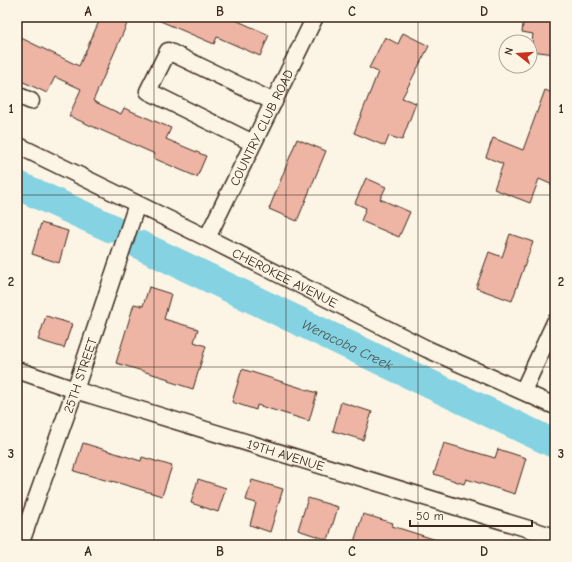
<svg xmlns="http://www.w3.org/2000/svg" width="572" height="562" viewBox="0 0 572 562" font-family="'Comic Neue',sans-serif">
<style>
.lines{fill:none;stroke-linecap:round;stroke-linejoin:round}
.river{stroke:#84d2e2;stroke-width:29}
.building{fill:#eeb5a5;stroke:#3b2a1e}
.minor-casing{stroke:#3b2a1e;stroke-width:19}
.minor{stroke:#fcf5e5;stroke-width:16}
.grid{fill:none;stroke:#3b2a1e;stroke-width:1;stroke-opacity:0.55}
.labels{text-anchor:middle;stroke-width:3;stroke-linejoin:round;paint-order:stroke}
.street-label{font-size:13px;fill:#3b2a1e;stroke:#fcf5e5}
.water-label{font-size:14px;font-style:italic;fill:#4d544f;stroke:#fcf5e5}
.neatline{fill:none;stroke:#3b2a1e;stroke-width:1.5}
.grid-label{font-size:13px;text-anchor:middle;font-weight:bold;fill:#3b2a1e}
</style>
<rect width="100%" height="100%" fill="#fcf5e5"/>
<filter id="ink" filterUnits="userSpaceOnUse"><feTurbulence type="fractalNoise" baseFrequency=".025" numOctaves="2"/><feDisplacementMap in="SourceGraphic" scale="8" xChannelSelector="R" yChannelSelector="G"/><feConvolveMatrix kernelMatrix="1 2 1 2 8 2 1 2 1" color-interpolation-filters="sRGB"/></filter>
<g filter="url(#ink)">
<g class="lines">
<g class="river">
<path d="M 17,185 L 111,228"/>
<path id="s1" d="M 140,245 L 555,444"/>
</g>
</g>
<path class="building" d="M 101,17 L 130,17 L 93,101 L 121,114 L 124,108 L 171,128 L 166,139 L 206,156 L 197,177 L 153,158 L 155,154 L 69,116 L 81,89 L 55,77 L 47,93 L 17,79 L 17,36 L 79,66 Z
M 151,17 L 229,17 L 269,35 L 260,56 L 217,37 L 214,44 Z
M 524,17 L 555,17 L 555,54 L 531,51 L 533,34 L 522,32 Z
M 403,33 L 429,46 L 402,98 L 416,103 L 402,140 L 389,136 L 385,146 L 354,133 L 378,72 L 369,68 L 385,37 L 398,44 Z
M 545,90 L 555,94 L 555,186 L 539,179 L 530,203 L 494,189 L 503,164 L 486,157 L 493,138 L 523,150 Z
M 297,139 L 326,151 L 297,221 L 269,209 Z
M 366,178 L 386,187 L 380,199 L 410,212 L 399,237 L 361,221 L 366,208 L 355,203 Z
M 41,223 L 68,231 L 59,263 L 32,254 Z
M 510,234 L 533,242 L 512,301 L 476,288 L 489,252 L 502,257 Z
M 149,287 L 171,294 L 164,319 L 198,329 L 194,342 L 206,346 L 193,389 L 168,381 L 169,379 L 116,363 L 134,304 L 143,306 Z
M 46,316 L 72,324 L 64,348 L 38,340 Z
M 242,369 L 317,393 L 309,421 L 257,405 L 256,410 L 232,402 Z
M 341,402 L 372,412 L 363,440 L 333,431 Z
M 83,443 L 141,461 L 142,457 L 172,466 L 162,496 L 112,481 L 112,482 L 74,471 Z
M 444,443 L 495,458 L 498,449 L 526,458 L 515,494 L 466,479 L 464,484 L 434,474 Z
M 198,479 L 226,488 L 218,512 L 191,503 Z
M 252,480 L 283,489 L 270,532 L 250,525 L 256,503 L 246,500 Z
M 308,498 L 338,507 L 328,540 L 298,530 Z
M 363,514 L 393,523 L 392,526 L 443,542 L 443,545 L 353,545 Z"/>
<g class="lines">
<defs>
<g id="minor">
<path d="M 17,95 L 31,101"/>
<path d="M 253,143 L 148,91 L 168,51 L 274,102"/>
<path id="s2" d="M 17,145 L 207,238 L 427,349 L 555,406"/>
<path id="s3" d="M 207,238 L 315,17"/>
<path id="s4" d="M 17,370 L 75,390 L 555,537"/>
<path d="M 523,391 L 555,322"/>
<path id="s5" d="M 20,545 L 75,390 L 137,204"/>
</g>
</defs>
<use href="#minor" class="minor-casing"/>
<use href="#minor" class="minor"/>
</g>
</g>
<path class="grid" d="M 154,17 L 154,545M 286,17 L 286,545M 418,17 L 418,545M 17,195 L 555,195M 17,367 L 555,367"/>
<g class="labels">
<g class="street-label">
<text dy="5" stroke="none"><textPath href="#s3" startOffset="123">COUNTRY CLUB ROAD</textPath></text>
<text dy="5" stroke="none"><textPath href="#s2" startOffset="299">CHEROKEE AVENUE</textPath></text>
<text dy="5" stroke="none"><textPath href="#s5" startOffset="180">25TH STREET</textPath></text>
<text dy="5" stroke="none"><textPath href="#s4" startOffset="282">19TH AVENUE</textPath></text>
</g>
<g class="water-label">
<text dy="5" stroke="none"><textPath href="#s1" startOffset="230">Weracoba Creek</textPath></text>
</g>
</g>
<rect width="572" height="562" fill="none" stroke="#fcf5e5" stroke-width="44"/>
<g transform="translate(518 54) rotate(287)"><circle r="19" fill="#fcf5e5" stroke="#afa495"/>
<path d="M0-3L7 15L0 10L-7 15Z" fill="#c8321e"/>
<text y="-6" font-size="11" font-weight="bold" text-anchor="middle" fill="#3b2a1e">N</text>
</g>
<path d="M410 520v6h122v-6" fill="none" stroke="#3b2a1e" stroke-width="2"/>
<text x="416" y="520" font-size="12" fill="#3b2a1e" stroke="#fcf5e5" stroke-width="3" paint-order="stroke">50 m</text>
<rect x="22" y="22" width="528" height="518" class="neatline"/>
<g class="grid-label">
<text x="88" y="16">A</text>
<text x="220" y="16">B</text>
<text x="352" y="16">C</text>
<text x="484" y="16">D</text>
<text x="11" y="113">1</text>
<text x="561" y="113">1</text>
<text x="11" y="286">2</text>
<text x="561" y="286">2</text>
<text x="11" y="458">3</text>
<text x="561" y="458">3</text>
<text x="88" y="556">A</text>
<text x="220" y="556">B</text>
<text x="352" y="556">C</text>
<text x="484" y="556">D</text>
</g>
</svg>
